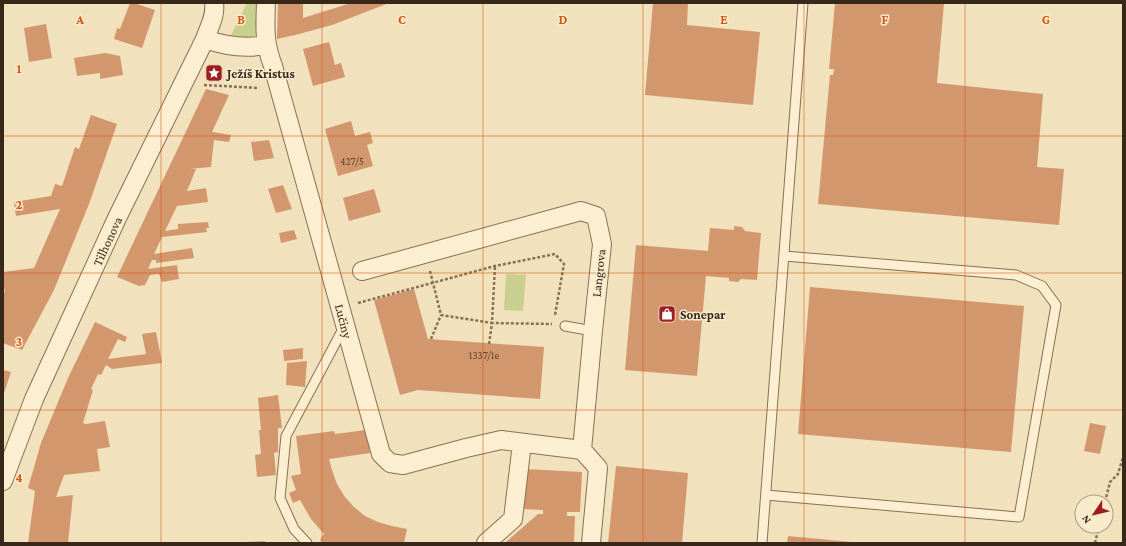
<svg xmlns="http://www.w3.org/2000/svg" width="1126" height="546" viewBox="0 0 1126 546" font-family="'Crimson Pro',serif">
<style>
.green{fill:#c9d08f}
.building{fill:#d3976e}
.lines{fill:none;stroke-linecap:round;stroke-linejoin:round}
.lane-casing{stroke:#8a7054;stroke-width:11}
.street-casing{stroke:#8a7054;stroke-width:20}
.path{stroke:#8a7054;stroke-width:2.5;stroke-dasharray:3 2;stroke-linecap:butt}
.lane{stroke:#fceed0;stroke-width:9}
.street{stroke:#fceed0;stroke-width:18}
.grid{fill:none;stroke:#d6540d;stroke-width:1;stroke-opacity:0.55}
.labels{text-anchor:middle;stroke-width:3;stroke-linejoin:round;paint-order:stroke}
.number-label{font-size:11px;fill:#5f442f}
.poi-label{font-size:13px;font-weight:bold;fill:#38281a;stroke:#f8ebcc;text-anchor:start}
.street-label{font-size:13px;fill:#38281a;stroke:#f8ebcc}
.grid-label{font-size:13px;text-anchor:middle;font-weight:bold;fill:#d6540d;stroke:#f8ebcc;stroke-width:3;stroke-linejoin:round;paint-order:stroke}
</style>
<rect width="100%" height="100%" fill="#f1e1bc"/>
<path class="green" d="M 247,3 L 260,3 L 258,31 L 254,37 L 250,40 L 229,39 Z
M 506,274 L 526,275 L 523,311 L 504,310 Z"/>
<path class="building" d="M 130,3 L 134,3 L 155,10 L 142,48 L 114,39 L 117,28 L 120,29 Z
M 278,3 L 303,3 L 303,18 L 351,3 L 389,3 L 332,25 L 299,34 L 277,39 Z
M 653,3 L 688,3 L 687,25 L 760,32 L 753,105 L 645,95 Z
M 835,3 L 944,3 L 937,83 L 1043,94 L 1037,167 L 1064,169 L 1059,225 L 818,204 L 830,75 L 833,75 L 834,69 L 829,69 Z
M 46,24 L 52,58 L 29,62 L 24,28 Z
M 329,42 L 335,65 L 341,63 L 345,77 L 313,86 L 303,49 Z
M 105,53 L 120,56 L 123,75 L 100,79 L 100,73 L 77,76 L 74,58 Z
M 206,89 L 229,95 L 212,132 L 231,135 L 229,142 L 214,140 L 211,167 L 189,169 L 196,169 L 187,191 L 206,188 L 208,202 L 177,206 L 165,231 L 178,229 L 178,224 L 208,222 L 209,228 L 206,228 L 207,232 L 162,237 L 154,254 L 192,248 L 194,258 L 156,263 L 156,260 L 152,260 L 148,269 L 177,265 L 179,279 L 162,282 L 159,274 L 150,275 L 145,285 L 139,286 L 117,277 Z
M 91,115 L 117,124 L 89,204 L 54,290 L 22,350 L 3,343 L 3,293 L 5,292 L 3,283 L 3,272 L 34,268 L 60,209 L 16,216 L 14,202 L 51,196 L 55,184 L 62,186 L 75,147 L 79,149 Z
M 351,121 L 355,136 L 370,132 L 373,143 L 367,145 L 373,166 L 338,176 L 325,129 Z
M 269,140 L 274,158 L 254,161 L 251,142 Z
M 283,185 L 292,209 L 276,213 L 268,189 Z
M 374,189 L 381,212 L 349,221 L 343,198 Z
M 734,226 L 742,227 L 745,231 L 761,233 L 757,280 L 741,279 L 738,282 L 729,281 L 729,278 L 706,276 L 697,376 L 625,370 L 636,245 L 708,251 L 710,228 L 734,230 Z
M 294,230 L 297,239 L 281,243 L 279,233 Z
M 810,287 L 1024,306 L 1011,452 L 798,434 Z
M 414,289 L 428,339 L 544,347 L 540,399 L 418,390 L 400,395 L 374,300 Z
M 95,322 L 127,337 L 125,342 L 118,339 L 108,359 L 146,354 L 142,334 L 156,332 L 162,363 L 112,369 L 106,365 L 101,375 L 98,374 L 91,389 L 93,390 L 83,423 L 86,424 L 105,421 L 110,447 L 97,449 L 100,471 L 64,475 L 56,497 L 73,495 L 68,543 L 28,543 L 35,491 L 28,488 L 41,443 L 68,378 Z
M 303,348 L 303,359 L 284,361 L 283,350 Z
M 307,361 L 305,387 L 286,385 L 287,363 Z
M 3,370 L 11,372 L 3,396 Z
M 278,395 L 282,428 L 278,428 L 278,452 L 274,453 L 276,475 L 257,477 L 255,455 L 261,454 L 259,430 L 261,430 L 258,398 Z
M 1090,423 L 1106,426 L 1100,454 L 1084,451 Z
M 366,430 L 370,453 L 329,459 L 332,470 L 337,484 L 345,497 L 354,507 L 365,516 L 378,522 L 392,526 L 407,529 L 404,543 L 334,543 L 333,542 L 331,543 L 323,543 L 320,540 L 324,534 L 311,519 L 300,500 L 293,503 L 289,493 L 296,490 L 291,476 L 301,474 L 296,436 L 334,431 L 335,434 Z
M 616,466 L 688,473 L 682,543 L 608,543 Z
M 525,469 L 582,472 L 580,512 L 567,512 L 567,516 L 575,516 L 574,543 L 505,543 L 538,514 L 543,514 L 543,510 L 522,509 Z
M 788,536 L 851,542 L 851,543 L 787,543 Z
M 265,541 L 265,543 L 245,543 L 245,542 Z"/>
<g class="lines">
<defs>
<path id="lane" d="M 565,326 L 593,331
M 766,495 L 1019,517 L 1056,305 L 1042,286 L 1016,275 L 784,256
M 307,543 L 294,529 L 280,498 L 286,436 L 344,327
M 762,543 L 803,3"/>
<path id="street" d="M 266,3 C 265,28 264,42 273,66 L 381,454 L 390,463 L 403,465 L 466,448 L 501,440 L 582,450
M 205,39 C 225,46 245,49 266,45
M 362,271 L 581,211 L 596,216 L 602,244 L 593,331 L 582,450 L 598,468 L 591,543
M 3,481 L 34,399 L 117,218 L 205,39 C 209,27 216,16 214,3
M 486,543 L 513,519 L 522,443"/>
</defs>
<use href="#lane" class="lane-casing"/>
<use href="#street" class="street-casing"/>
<path class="path" d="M 204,85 L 259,88
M 430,271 L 441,315 L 492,323 L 495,266
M 358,303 L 495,266 L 555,254 L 564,264 L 555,315
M 431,339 L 441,315
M 489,344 L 492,323 L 552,324
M 1105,502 L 1110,482 L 1118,474 L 1123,457
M 1095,543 L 1099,526"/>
<use href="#lane" class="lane"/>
<use href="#street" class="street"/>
</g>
<path class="grid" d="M 161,3 L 161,543M 322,3 L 322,543M 483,3 L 483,543M 643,3 L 643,543M 804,3 L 804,543M 965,3 L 965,543M 3,136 L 1123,136M 3,273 L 1123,273M 3,410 L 1123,410"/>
<defs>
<symbol id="sight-square" viewBox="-11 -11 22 22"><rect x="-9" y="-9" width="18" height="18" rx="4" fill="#9e1f21" stroke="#f8ebcc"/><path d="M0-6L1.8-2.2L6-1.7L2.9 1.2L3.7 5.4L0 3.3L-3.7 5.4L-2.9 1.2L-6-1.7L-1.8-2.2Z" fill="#fff"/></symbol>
<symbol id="shop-square" viewBox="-11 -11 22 22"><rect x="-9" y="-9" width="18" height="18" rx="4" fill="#9e1f21" stroke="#f8ebcc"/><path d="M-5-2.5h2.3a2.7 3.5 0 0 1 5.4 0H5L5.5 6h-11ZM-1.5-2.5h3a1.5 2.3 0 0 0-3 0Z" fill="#fff"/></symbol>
</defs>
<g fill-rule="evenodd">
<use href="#sight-square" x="204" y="63" width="20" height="20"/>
<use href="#shop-square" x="657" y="304" width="20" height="20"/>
</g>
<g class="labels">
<g class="number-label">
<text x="352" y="165">427/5</text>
<text x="484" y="359">1337/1e</text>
</g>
<g class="poi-label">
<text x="227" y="78">Ježíš Kristus</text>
<text x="680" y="319">Sonepar</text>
</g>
<g class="street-label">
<text transform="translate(107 241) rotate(-65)" y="5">Tilhonova</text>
<text transform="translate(598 273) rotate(-84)" y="5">Langrova</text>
<text transform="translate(344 321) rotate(75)" y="5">Lučiny</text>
</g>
</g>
<g class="grid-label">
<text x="80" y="24">A</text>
<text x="241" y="24">B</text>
<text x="402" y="24">C</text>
<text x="563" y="24">D</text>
<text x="724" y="24">E</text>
<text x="885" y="24">F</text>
<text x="1046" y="24">G</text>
<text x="19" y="73">1</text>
<text x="19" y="209">2</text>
<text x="19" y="346">3</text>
<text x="19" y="482">4</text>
</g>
<rect width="1126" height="546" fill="none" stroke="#38281a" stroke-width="8"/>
<g transform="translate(1094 514) rotate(235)"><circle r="19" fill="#f8ebcc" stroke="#ab9d85"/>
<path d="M0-3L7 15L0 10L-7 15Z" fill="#9e1f21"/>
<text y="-6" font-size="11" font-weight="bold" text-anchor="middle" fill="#38281a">N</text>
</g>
</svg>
